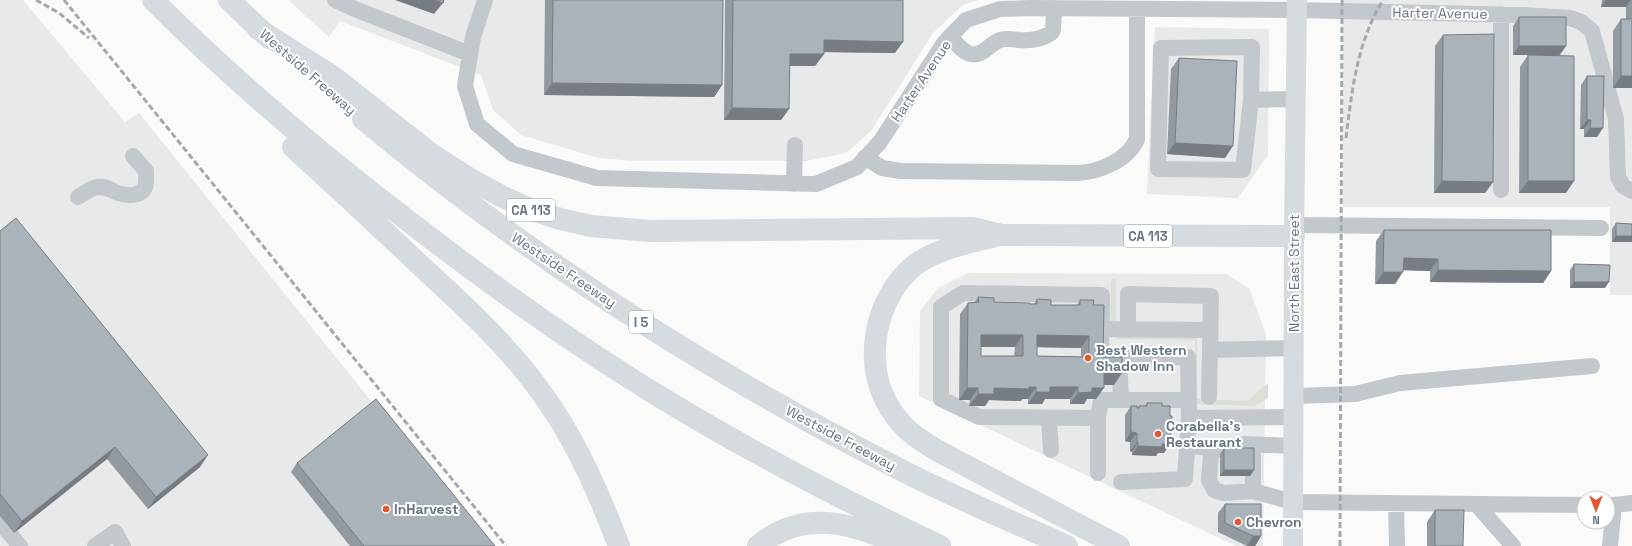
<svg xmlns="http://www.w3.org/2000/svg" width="1632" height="546" viewBox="0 0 1632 546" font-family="'Space Grotesk',sans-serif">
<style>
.built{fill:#e8e9e9}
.green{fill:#dadfd7}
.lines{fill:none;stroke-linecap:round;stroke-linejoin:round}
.minor{stroke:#c3c8cc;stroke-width:16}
.major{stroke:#d6dbdf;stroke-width:20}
.highway{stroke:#d6dbdf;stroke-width:22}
.rail{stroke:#a2aab0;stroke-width:3;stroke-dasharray:6 3;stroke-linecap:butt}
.wall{fill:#929a9f;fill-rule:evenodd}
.shaded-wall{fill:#777d82}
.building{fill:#aab3b9;stroke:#777d82;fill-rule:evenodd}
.poi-dot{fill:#e4572e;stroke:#fff;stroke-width:1.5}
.labels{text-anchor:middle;stroke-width:4;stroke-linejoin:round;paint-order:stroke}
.shield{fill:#fff;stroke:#939fa8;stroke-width:1}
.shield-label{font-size:13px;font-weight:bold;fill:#657683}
.street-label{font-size:14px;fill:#657683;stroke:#fff}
.poi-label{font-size:14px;font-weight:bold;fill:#657683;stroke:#fff;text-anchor:start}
</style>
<rect width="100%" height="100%" fill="#fafaf8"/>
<path class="built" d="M 0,0 L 23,0 L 125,122 L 139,113 L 488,546 L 0,546 Z
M 288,0 L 980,0 L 963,5 L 934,32 L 871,131 L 846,153 L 806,161 L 634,161 L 599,158 L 521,135 L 493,110 L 481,75 L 340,21 L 329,37 Z
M 1343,0 L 1632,0 L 1632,295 L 1610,295 L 1610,207 L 1343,207 Z
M 1155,27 L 1269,29 L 1268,155 L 1238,198 L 1147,194 Z
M 968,273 L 1226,274 L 1249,288 L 1266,334 L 1263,546 L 1236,546 L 919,396 L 920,311 L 938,288 Z"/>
<path class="green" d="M 1111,279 L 1116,279 L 1116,323 L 1110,323 Z
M 1116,335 L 1197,337 L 1197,399 L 1247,401 L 1268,383 L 1268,398 L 1255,406 L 1195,404 L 1195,340 L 1116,339 Z"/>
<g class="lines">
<path class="minor" d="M 335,0 L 357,10 L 470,54
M 485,0 L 473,37 L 465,86 L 477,124 L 513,154 L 597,178 L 816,184 L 857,167 L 880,142 L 944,43 L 966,20 L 1000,9 L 1031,8 L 1297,10 L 1522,15 L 1570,18 L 1581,22 L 1592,31 L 1616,119 L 1618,177 L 1623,186 L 1632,191
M 1501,14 L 1501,190
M 950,36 C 956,43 962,52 971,54 C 983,57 990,43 1000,40 C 1006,38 1013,39 1019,40 C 1030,41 1042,39 1051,33 L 1053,30 L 1054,8
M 1251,100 L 1243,170 L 1158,169 L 1161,48 L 1252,47 L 1251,100 L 1296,99
M 865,157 L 882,168 L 901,171 L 1077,173 C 1100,172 1128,160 1137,139 L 1137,9
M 794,184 L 795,145
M 78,197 C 83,194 91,188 97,187 C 106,186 111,190 118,193 C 127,196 141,197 145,187 C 147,182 146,176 146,171 L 133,156
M 1294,225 L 1601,228
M 1101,329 L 1210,330
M 1128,329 L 1128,294 L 1211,296 L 1210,350 L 1294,348
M 1119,358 L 1101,356 L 1102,295 L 963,293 L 941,307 L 941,399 L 979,417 L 1098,418 L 1101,400 L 1121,400 L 1119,358 L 1188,357 L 1189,418 L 1294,417
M 1294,396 L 1355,394 L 1400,383 L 1592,366
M 1209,397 L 1210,350
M 1121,400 L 1189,400
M 1049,418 L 1051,450
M 1098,418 L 1098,473
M 1187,445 L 1216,449
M 1294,446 L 1243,444 L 1216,449 L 1211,455 L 1209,480 L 1214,490 L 1224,493 L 1253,491 L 1293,502 L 1584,505
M 1121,482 L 1185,479 L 1189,418
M 1253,491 L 1253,451
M 1396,503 L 1397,546
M 1477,505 L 1513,546
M 1608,505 L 1614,505 L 1610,546
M 1614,505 L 1632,503
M 0,522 L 20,546
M 95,546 L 115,532 L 123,546"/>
<path class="major" d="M 1293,546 L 1294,236 L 1297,0"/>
<path class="highway" d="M 153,0 C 236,83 326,159 420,230 C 498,290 578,347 662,398 C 752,453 845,501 940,546
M 229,0 L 269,38
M 258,29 L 332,76 L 431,154 L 472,180 L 501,196 L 530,209 L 560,219 L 591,226 L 650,231 L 972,228 L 1002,235 L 1294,236
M 363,119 C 530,258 711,374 905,472 C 958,499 1013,522 1067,546
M 293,147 C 336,186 379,226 421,266 C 468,309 515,352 550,405 C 580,449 600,497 619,546
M 995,236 C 965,244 931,249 908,271 C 871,308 862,374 896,417 C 907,432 922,441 938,451 L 1119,546
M 758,546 C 804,507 855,524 904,546"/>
<path class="rail" d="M 36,0 L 59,13 L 89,38
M 64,0 L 506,546
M 1346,138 C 1352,90 1357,42 1383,0
M 1340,546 L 1342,0"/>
</g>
<path class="wall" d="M 545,0 L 723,0 L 722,85 L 714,97 L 544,95 Z
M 725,0 L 903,0 L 895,53 L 824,52 L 824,54 L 815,66 L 790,66 L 789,109 L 781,120 L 724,120 Z
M 1602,0 L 1632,0 L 1632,88 L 1613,88 L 1613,31 L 1621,19 L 1626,19 L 1626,7 L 1601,7 Z
M 1519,17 L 1566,46 L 1560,55 L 1566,193 L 1519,193 L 1520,67 L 1528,55 L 1513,55 L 1513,26 Z
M 1443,35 L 1493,182 L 1485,193 L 1434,193 L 1435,46 Z
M 1179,58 L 1225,158 L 1167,154 L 1171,69 Z
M 1587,76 L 1597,137 L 1584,137 L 1584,129 L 1580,129 L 1581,85 Z
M 1616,223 L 1632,224 L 1612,242 L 1612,229 Z
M 1384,230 L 1551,271 L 1543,283 L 1430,282 L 1430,271 L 1403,270 L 1395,284 L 1375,284 L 1376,241 Z
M 0,231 L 200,467 L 148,509 L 107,459 L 14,533 L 0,516 Z
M 1574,264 L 1605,288 L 1570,288 L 1570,270 Z
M 978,297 L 994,302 L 1030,304 L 1034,304 L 1037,299 L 1051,305 L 1077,305 L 1080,300 L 1093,305 L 1103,357 L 1114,385 L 1104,385 L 1096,399 L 1087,399 L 1084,404 L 1070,404 L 1070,399 L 1045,399 L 1042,404 L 1028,404 L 1028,399 L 1022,399 L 1021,401 L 989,400 L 985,406 L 969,406 L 970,400 L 959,400 L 960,314 L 968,303 L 975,302 ZM 981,347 L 1015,347 L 1014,356 L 981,356 ZM 1037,347 L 1081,348 L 1081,357 L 1037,356 Z
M 1147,403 L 1164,453 L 1158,453 L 1156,456 L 1132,455 L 1132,452 L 1130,451 L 1130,442 L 1125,441 L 1125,415 L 1131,406 L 1138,408 L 1139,406 L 1145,406 Z
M 1224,448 L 1254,470 L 1250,476 L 1220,476 L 1220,454 Z
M 297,463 L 495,546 L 350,546 L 291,472 Z
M 1225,504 L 1261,536 L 1255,546 L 1247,546 L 1218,532 L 1218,513 Z
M 1435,510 L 1463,546 L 1427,546 L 1427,522 Z"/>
<path class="shaded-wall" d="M 395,0 L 435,0 L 443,3 L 434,14 Z
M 1606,0 L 1631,0 L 1626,7 L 1601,7 Z
M 824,40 L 903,42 L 895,53 L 816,52 Z
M 1519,46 L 1566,46 L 1559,55 L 1513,55 Z
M 790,54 L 824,54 L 815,66 L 782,66 Z
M 1621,76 L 1632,76 L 1632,88 L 1613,88 Z
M 552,83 L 722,85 L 714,97 L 544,95 Z
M 732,108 L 789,109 L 781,120 L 724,120 Z
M 1587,120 L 1591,120 L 1584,129 L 1580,129 Z
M 1590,128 L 1603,128 L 1597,137 L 1584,137 Z
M 1175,143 L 1233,146 L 1225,158 L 1167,154 Z
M 1442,181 L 1493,182 L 1485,193 L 1434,193 Z
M 1528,181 L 1574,181 L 1566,193 L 1519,193 Z
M 1616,236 L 1632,236 L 1632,242 L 1612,242 Z
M 1404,258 L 1438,259 L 1430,271 L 1395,270 Z
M 1438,270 L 1551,271 L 1543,283 L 1430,282 Z
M 1383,272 L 1403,272 L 1395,284 L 1375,284 Z
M 1574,282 L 1609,282 L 1605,288 L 1570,288 Z
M 981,335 L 1023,335 L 1015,347 L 973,347 Z
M 1037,335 L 1089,336 L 1081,348 L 1029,347 Z
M 1104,373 L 1122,373 L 1114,385 L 1096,385 Z
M 1036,387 L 1028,399 L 1022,399 L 1021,401 L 989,400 L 985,406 L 969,406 L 978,394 L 994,388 Z
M 1050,387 L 1078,387 L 1070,399 L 1045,399 L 1042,404 L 1028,404 L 1036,392 Z
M 967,388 L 978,388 L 970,400 L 959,400 Z
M 1092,388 L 1104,388 L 1096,399 L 1087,399 L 1084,404 L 1070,404 L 1078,393 Z
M 1131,432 L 1137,433 L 1130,442 L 1125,441 Z
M 1137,442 L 1138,442 L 1132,452 L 1130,451 Z
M 1162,444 L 1170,444 L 1164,453 L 1158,453 L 1156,456 L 1132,455 L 1138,446 Z
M 115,447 L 107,459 L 14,533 L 22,521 Z
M 208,455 L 200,467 L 148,509 L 156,497 Z
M 1224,470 L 1254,470 L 1250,476 L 1220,476 Z
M 1253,536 L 1261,536 L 1255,546 L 1247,546 Z"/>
<path class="building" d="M 435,0 L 444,0 L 443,3 Z
M 553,0 L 723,0 L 722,85 L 552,83 Z
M 733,0 L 903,0 L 903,42 L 824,40 L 824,54 L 790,54 L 789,109 L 732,108 Z
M 1519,17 L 1566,17 L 1566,46 L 1519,46 Z
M 1621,19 L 1632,19 L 1632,76 L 1621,76 Z
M 1494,34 L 1493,182 L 1442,181 L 1443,35 Z
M 1528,55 L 1574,56 L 1574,181 L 1528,181 Z
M 1179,58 L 1237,61 L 1233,146 L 1175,143 Z
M 1587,76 L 1604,76 L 1603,128 L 1590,128 L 1591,120 L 1587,120 Z
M 16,218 L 208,455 L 156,497 L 115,447 L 22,521 L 0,494 L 0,231 Z
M 1616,223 L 1632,224 L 1632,236 L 1616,236 Z
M 1384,230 L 1551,230 L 1551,271 L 1438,270 L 1438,259 L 1404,258 L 1403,272 L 1383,272 Z
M 1574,264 L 1610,265 L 1609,282 L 1574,282 Z
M 978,297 L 994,298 L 994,302 L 1030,303 L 1030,304 L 1037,304 L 1037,299 L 1051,300 L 1051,305 L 1080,305 L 1080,300 L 1094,300 L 1093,305 L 1104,305 L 1103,357 L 1122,357 L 1122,373 L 1104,373 L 1104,388 L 1092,388 L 1092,392 L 1078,393 L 1078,387 L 1050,387 L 1050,392 L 1036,392 L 1036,387 L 1029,387 L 1029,389 L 994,388 L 994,394 L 978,394 L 978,388 L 967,388 L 968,303 L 979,302 ZM 981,335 L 1023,335 L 1023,356 L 981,356 ZM 1037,335 L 1089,336 L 1089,357 L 1037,356 Z
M 376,399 L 495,546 L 364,546 L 297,463 Z
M 1147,403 L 1162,403 L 1162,406 L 1170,406 L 1170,416 L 1172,416 L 1170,444 L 1162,444 L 1162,447 L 1138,446 L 1138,442 L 1137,442 L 1137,433 L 1131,432 L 1131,406 L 1137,406 L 1137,408 L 1139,408 L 1139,406 L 1147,406 Z
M 1224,448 L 1254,448 L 1254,470 L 1224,470 Z
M 1225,504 L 1261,504 L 1261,536 L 1253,536 L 1225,523 Z
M 1435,510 L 1464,510 L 1463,546 L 1435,546 Z"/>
<g class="poi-dot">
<circle cx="1088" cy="358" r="4"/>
<circle cx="1158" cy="434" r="4"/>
<circle cx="386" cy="509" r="4"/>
<circle cx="1238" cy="522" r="4"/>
</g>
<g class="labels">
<g class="shield">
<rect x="507" y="199" width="48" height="22" rx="3"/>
<rect x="1124" y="225" width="48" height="22" rx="3"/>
<rect x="629" y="311" width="24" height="22" rx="3"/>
</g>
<g class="shield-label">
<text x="531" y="215">CA 113</text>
<text x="1148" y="241">CA 113</text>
<text x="641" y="327">I 5</text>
</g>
<g class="street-label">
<text transform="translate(1440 13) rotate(1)" y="5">Harter Avenue</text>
<text transform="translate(308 72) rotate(41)" y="5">Westside Freeway</text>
<text transform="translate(921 81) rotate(-56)" y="5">Harter Avenue</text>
<text transform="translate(564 270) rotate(34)" y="5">Westside Freeway</text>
<text transform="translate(1294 273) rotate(-90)" y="5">North East Street</text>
<text transform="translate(841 438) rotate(28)" y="5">Westside Freeway</text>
</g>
<g class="poi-label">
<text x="1096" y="355">Best Western<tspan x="1096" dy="16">Shadow Inn</tspan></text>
<text x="1166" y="431">Corabella's<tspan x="1166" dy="16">Restaurant</tspan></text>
<text x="394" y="514">InHarvest</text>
<text x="1246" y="527">Chevron</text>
</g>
</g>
<g transform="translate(1596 510) rotate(180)"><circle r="19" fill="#ffffff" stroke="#c1c8cd"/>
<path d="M0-3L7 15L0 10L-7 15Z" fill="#e4572e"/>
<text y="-6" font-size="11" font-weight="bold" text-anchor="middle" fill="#657683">N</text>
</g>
</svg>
